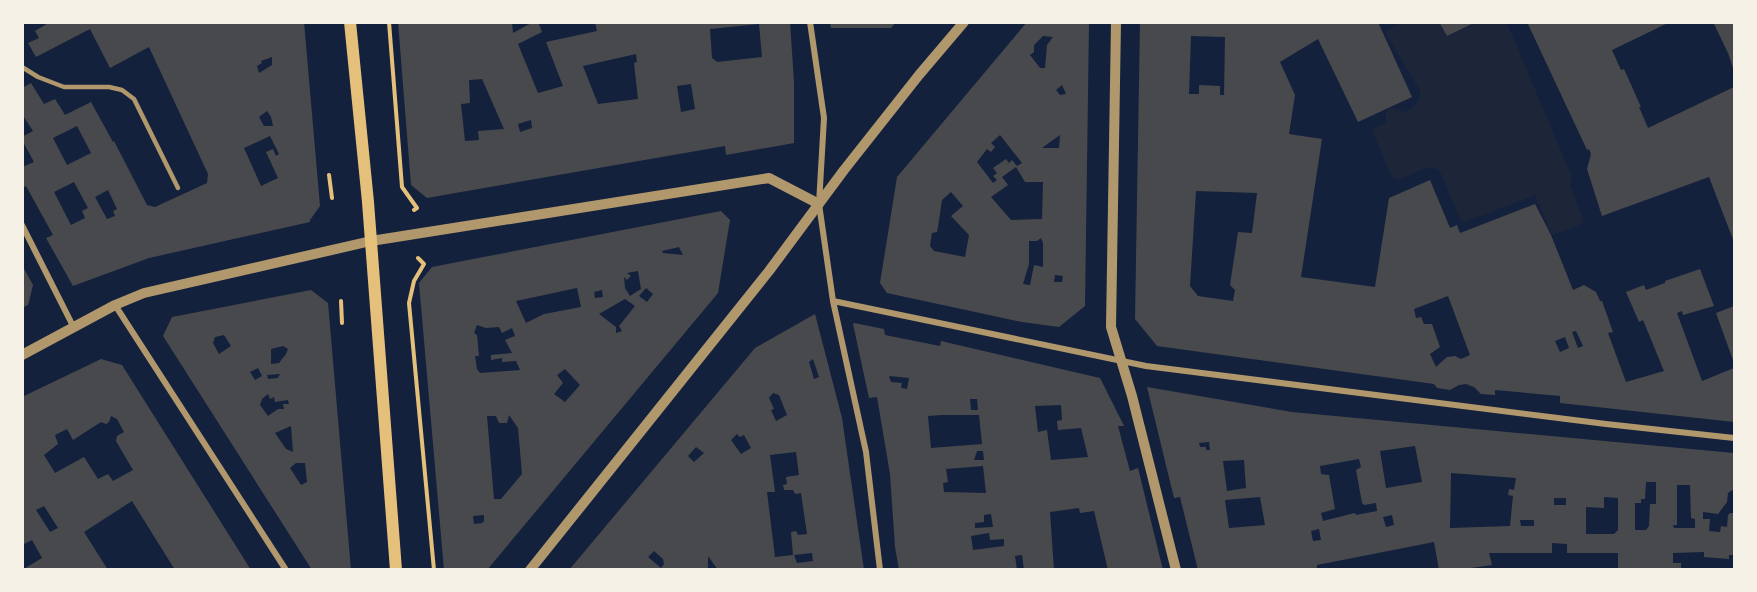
<svg xmlns="http://www.w3.org/2000/svg" width="1757" height="592" viewBox="0 0 1757 592" font-family="'Sofia Sans Condensed',sans-serif">
<style>
.green{fill:#1d2539}
.building{fill:#48494c;fill-rule:evenodd}
.lines{fill:none;stroke-linecap:round;stroke-linejoin:round}
.path{stroke:#e5c07b;stroke-width:4}
.service{stroke:#b1986c;stroke-width:4.5}
.minor{stroke:#b1986c;stroke-width:6}
.tertiary{stroke:#b1986c;stroke-width:10}
.secondary{stroke:#e5c07b;stroke-width:12}
</style>
<rect width="100%" height="100%" fill="#14213d"/>
<path class="green" d="M 1402,22 L 1439,23 L 1447,36 L 1476,23 L 1507,23 L 1572,177 L 1570,184 L 1584,223 L 1552,235 L 1535,195 L 1462,223 L 1439,170 L 1428,167 L 1401,179 L 1397,180 L 1392,177 L 1372,130 L 1386,122 L 1386,112 L 1390,109 L 1399,109 L 1403,113 C 1413,107 1420,103 1420,91 L 1385,32 Z"/>
<path class="building" d="M 50,22 L 304,22 L 320,206 L 310,220 L 310,222 L 149,258 L 73,286 L 46,238 L 53,235 L 26,186 L 22,188 L 22,167 L 34,162 L 22,140 L 22,137 L 33,131 L 22,114 L 22,88 L 31,83 L 44,104 L 55,99 L 65,115 L 91,102 L 113,142 L 114,141 L 147,205 L 155,207 L 207,183 L 208,174 L 149,47 L 110,68 L 90,29 L 36,57 L 28,43 L 39,38 L 35,31 ZM 272,57 L 272,65 L 259,73 L 257,66 L 262,63 L 261,61 ZM 267,111 L 271,117 L 273,126 L 264,126 L 259,117 ZM 77,126 L 91,153 L 67,165 L 53,138 ZM 270,136 L 279,154 L 276,156 L 273,149 L 266,152 L 278,178 L 261,186 L 244,148 ZM 74,182 L 88,208 L 82,211 L 85,218 L 71,225 L 54,192 ZM 108,190 L 117,209 L 113,211 L 115,216 L 107,219 L 95,197 Z
M 398,22 L 512,22 L 513,33 L 533,22 L 538,22 L 542,32 L 518,44 L 538,93 L 563,86 L 546,42 L 597,31 L 595,22 L 790,22 L 794,82 L 794,143 L 726,155 L 725,146 L 427,198 L 411,185 ZM 759,24 L 762,57 L 717,62 L 712,58 L 710,29 ZM 636,54 L 637,62 L 634,63 L 638,99 L 598,104 L 583,66 ZM 482,79 L 504,129 L 478,131 L 479,140 L 465,141 L 461,104 L 470,103 L 469,80 ZM 691,84 L 695,109 L 681,112 L 677,86 ZM 531,120 L 532,128 L 520,132 L 518,124 Z
M 830,22 L 896,22 L 891,28 L 831,28 Z
M 1027,22 L 1089,22 L 1085,306 L 1059,327 L 1022,322 L 887,293 L 880,283 L 897,177 ZM 1043,36 L 1053,37 L 1047,45 L 1045,68 L 1040,68 L 1030,55 L 1034,52 L 1034,45 ZM 1062,85 L 1066,94 L 1060,95 L 1056,90 ZM 1000,135 L 1022,163 L 1017,166 L 1012,160 L 1009,163 L 1006,159 L 993,168 L 997,173 L 993,176 L 997,180 L 993,183 L 977,162 L 987,149 L 991,152 L 995,147 L 991,143 ZM 1060,135 L 1059,148 L 1042,148 ZM 1016,167 L 1025,182 L 1043,182 L 1042,219 L 1011,220 L 991,197 L 1008,185 L 1002,177 ZM 951,192 L 963,206 L 951,216 L 969,235 L 965,257 L 934,251 L 930,246 L 932,233 L 937,232 L 938,227 L 942,200 ZM 1041,238 L 1043,243 L 1043,267 L 1034,265 L 1030,285 L 1023,284 L 1029,264 L 1029,241 L 1037,241 ZM 1055,275 L 1063,276 L 1062,282 L 1054,282 Z
M 1140,22 L 1378,22 L 1412,97 L 1358,122 L 1318,39 L 1280,62 L 1295,95 L 1289,134 L 1322,139 L 1301,277 L 1375,287 L 1389,198 L 1430,180 L 1450,228 L 1457,225 L 1460,233 L 1535,204 L 1551,235 L 1573,290 L 1584,285 L 1596,292 L 1600,301 L 1602,301 L 1613,332 L 1608,333 L 1626,382 L 1664,371 L 1643,320 L 1639,322 L 1626,292 L 1644,285 L 1646,290 L 1665,283 L 1665,281 L 1700,269 L 1714,306 L 1683,315 L 1682,311 L 1677,313 L 1702,381 L 1734,368 L 1734,422 L 1560,403 L 1560,396 L 1495,390 L 1495,395 L 1481,394 L 1474,387 L 1466,384 L 1459,385 L 1450,390 L 1437,388 L 1434,384 L 1157,346 L 1135,319 ZM 1191,36 L 1225,37 L 1224,95 L 1220,95 L 1220,86 L 1199,85 L 1199,94 L 1189,94 ZM 1196,191 L 1257,193 L 1252,233 L 1238,232 L 1230,285 L 1235,290 L 1233,301 L 1198,296 L 1190,286 ZM 1448,296 L 1470,355 L 1461,359 L 1455,356 L 1447,357 L 1436,367 L 1430,354 L 1440,347 L 1432,324 L 1424,324 L 1421,317 L 1416,318 L 1414,309 ZM 1576,331 L 1583,346 L 1578,348 L 1572,332 ZM 1565,337 L 1569,348 L 1560,352 L 1555,341 Z
M 1439,22 L 1476,22 L 1447,36 Z
M 1527,22 L 1670,22 L 1612,50 L 1621,70 L 1624,69 L 1641,107 L 1639,107 L 1648,128 L 1734,87 L 1734,242 L 1709,177 L 1602,216 L 1587,169 L 1591,154 L 1589,149 L 1587,150 Z
M 1713,22 L 1734,22 L 1734,71 L 1728,53 Z
M 721,211 L 730,220 L 718,293 L 487,570 L 444,570 L 419,283 L 432,267 ZM 679,247 L 683,255 L 663,253 L 662,251 ZM 638,271 L 641,289 L 630,296 L 625,288 L 624,277 L 627,280 L 631,276 L 627,273 ZM 577,288 L 581,307 L 544,314 L 526,323 L 516,301 ZM 646,288 L 653,294 L 647,302 L 639,296 ZM 602,290 L 603,297 L 595,298 L 594,292 ZM 625,299 L 635,306 L 619,326 L 622,331 L 616,333 L 616,327 L 599,314 ZM 477,325 L 486,328 L 499,327 L 502,333 L 512,328 L 515,336 L 505,340 L 512,353 L 491,355 L 491,360 L 502,358 L 502,362 L 516,361 L 520,370 L 480,373 L 477,369 L 475,356 L 479,356 L 477,335 L 474,333 ZM 565,369 L 580,385 L 565,402 L 554,394 L 563,383 L 557,375 ZM 509,415 L 518,428 L 522,474 L 501,499 L 494,499 L 487,416 L 496,416 L 499,423 L 507,423 ZM 484,515 L 484,521 L 482,523 L 474,524 L 473,516 Z
M 22,265 L 33,285 L 28,305 L 22,308 Z
M 311,290 L 328,303 L 351,570 L 312,570 L 163,336 L 172,317 ZM 224,335 L 231,346 L 219,354 L 213,343 L 215,337 ZM 283,346 L 288,349 L 286,354 L 279,363 L 271,364 L 271,349 ZM 258,368 L 262,376 L 255,380 L 250,372 ZM 280,374 L 278,378 L 268,379 L 267,375 ZM 268,394 L 270,399 L 274,397 L 275,402 L 288,400 L 289,404 L 283,404 L 284,409 L 278,409 L 268,416 L 260,405 L 262,399 ZM 291,426 L 293,452 L 286,449 L 275,433 ZM 296,463 L 305,463 L 307,482 L 301,485 L 290,468 Z
M 1734,306 L 1734,363 L 1716,313 Z
M 815,314 L 842,418 L 864,570 L 718,570 L 708,556 L 708,570 L 569,570 L 755,348 ZM 813,359 L 819,377 L 814,379 L 809,362 ZM 773,393 L 779,395 L 787,415 L 776,421 L 771,410 L 774,409 L 769,398 ZM 737,434 L 740,437 L 744,435 L 751,448 L 741,454 L 731,440 ZM 696,447 L 704,453 L 694,462 L 688,456 ZM 796,452 L 799,475 L 786,477 L 787,484 L 783,485 L 784,490 L 793,490 L 795,494 L 801,493 L 807,534 L 798,535 L 796,531 L 791,532 L 793,555 L 775,557 L 767,492 L 775,492 L 770,455 ZM 654,551 L 663,559 L 664,564 L 661,568 L 648,557 ZM 812,553 L 813,561 L 797,563 L 794,555 Z
M 854,323 L 884,329 L 885,335 L 940,346 L 941,341 L 1100,378 L 1124,426 L 1118,426 L 1130,471 L 1138,468 L 1163,570 L 1108,570 L 1094,511 L 1080,513 L 1079,508 L 1050,512 L 1054,570 L 1024,570 L 1022,555 L 1015,556 L 1017,570 L 899,570 L 895,547 L 890,474 L 877,397 L 869,398 L 853,324 ZM 889,376 L 909,378 L 907,389 L 901,388 L 902,383 L 891,382 ZM 970,399 L 977,399 L 978,410 L 971,410 ZM 1061,405 L 1062,420 L 1057,421 L 1058,430 L 1081,428 L 1088,457 L 1051,460 L 1047,430 L 1038,432 L 1035,406 ZM 941,415 L 979,415 L 982,444 L 931,448 L 928,416 ZM 977,451 L 983,451 L 984,460 L 974,460 ZM 983,466 L 986,493 L 944,492 L 943,483 L 948,482 L 946,469 ZM 991,514 L 993,527 L 975,528 L 975,523 L 984,522 L 984,515 ZM 989,533 L 990,540 L 1004,539 L 1004,546 L 973,550 L 971,536 Z
M 101,359 L 122,365 L 251,570 L 175,570 L 132,501 L 84,532 L 108,570 L 22,570 L 42,558 L 32,540 L 22,545 L 22,397 ZM 111,416 L 117,419 L 124,432 L 117,436 L 116,441 L 133,470 L 113,481 L 108,474 L 98,479 L 84,457 L 55,473 L 44,455 L 58,444 L 55,435 L 67,429 L 73,440 L 101,422 L 106,424 L 109,422 ZM 44,506 L 58,528 L 50,532 L 36,510 Z
M 1147,387 L 1292,412 L 1734,453 L 1734,489 L 1728,493 L 1727,502 L 1718,514 L 1703,512 L 1703,519 L 1710,519 L 1709,531 L 1720,532 L 1721,526 L 1727,527 L 1728,515 L 1730,513 L 1734,513 L 1734,555 L 1729,555 L 1729,559 L 1704,557 L 1704,552 L 1673,553 L 1673,563 L 1681,563 L 1681,570 L 1618,570 L 1618,553 L 1567,553 L 1567,544 L 1552,543 L 1552,553 L 1489,553 L 1492,565 L 1471,568 L 1472,570 L 1439,570 L 1434,542 L 1317,565 L 1317,570 L 1198,570 L 1180,497 L 1174,498 ZM 1209,442 L 1210,450 L 1206,450 L 1206,447 L 1200,447 L 1199,443 ZM 1415,446 L 1422,482 L 1386,488 L 1380,451 ZM 1359,459 L 1361,467 L 1356,470 L 1362,503 L 1364,505 L 1376,503 L 1377,511 L 1356,515 L 1355,513 L 1323,521 L 1321,513 L 1335,509 L 1329,475 L 1321,474 L 1320,466 ZM 1244,460 L 1246,488 L 1227,491 L 1223,461 ZM 1451,473 L 1516,478 L 1514,490 L 1509,489 L 1508,495 L 1513,496 L 1510,526 L 1450,528 ZM 1646,482 L 1656,482 L 1656,504 L 1650,504 L 1649,526 L 1646,530 L 1635,530 L 1635,503 L 1641,503 L 1641,499 L 1645,499 ZM 1677,485 L 1690,485 L 1691,518 L 1695,519 L 1695,528 L 1674,528 L 1673,525 L 1677,525 ZM 1260,497 L 1265,525 L 1229,528 L 1225,500 ZM 1604,497 L 1618,498 L 1618,530 L 1614,534 L 1586,534 L 1586,507 L 1604,508 ZM 1554,498 L 1566,498 L 1566,505 L 1554,505 ZM 1392,515 L 1394,525 L 1386,527 L 1383,517 ZM 1520,520 L 1534,520 L 1534,526 L 1521,526 ZM 1319,529 L 1321,540 L 1313,541 L 1311,531 Z"/>
<g class="lines">
<path class="path" d="M 389,22 L 402,187 L 417,208 L 414,210
M 329,175 L 332,198
M 418,258 L 424,264 L 414,281 L 409,303 L 434,570
M 341,301 L 342,323"/>
<path class="service" d="M 22,67 L 38,77 L 64,87 L 109,87 L 122,90 L 134,99 L 178,188"/>
<path class="minor" d="M 810,22 L 824,118 L 819,204 L 833,301 L 866,452 L 880,570
M 22,225 L 74,328
M 833,301 L 1146,366 L 1606,424 L 1734,438
M 115,305 L 286,570"/>
<path class="tertiary" d="M 1116,22 L 1111,327 L 1132,396 L 1176,570
M 22,355 L 115,305 L 144,293 L 371,241 L 769,178 L 819,204
M 530,570 L 769,271 L 844,170 L 919,75 L 964,22"/>
<path class="secondary" d="M 350,22 L 368,202 L 396,570"/>
</g>
<rect width="1757" height="592" fill="none" stroke="#f6f1e7" stroke-width="48"/>
</svg>
